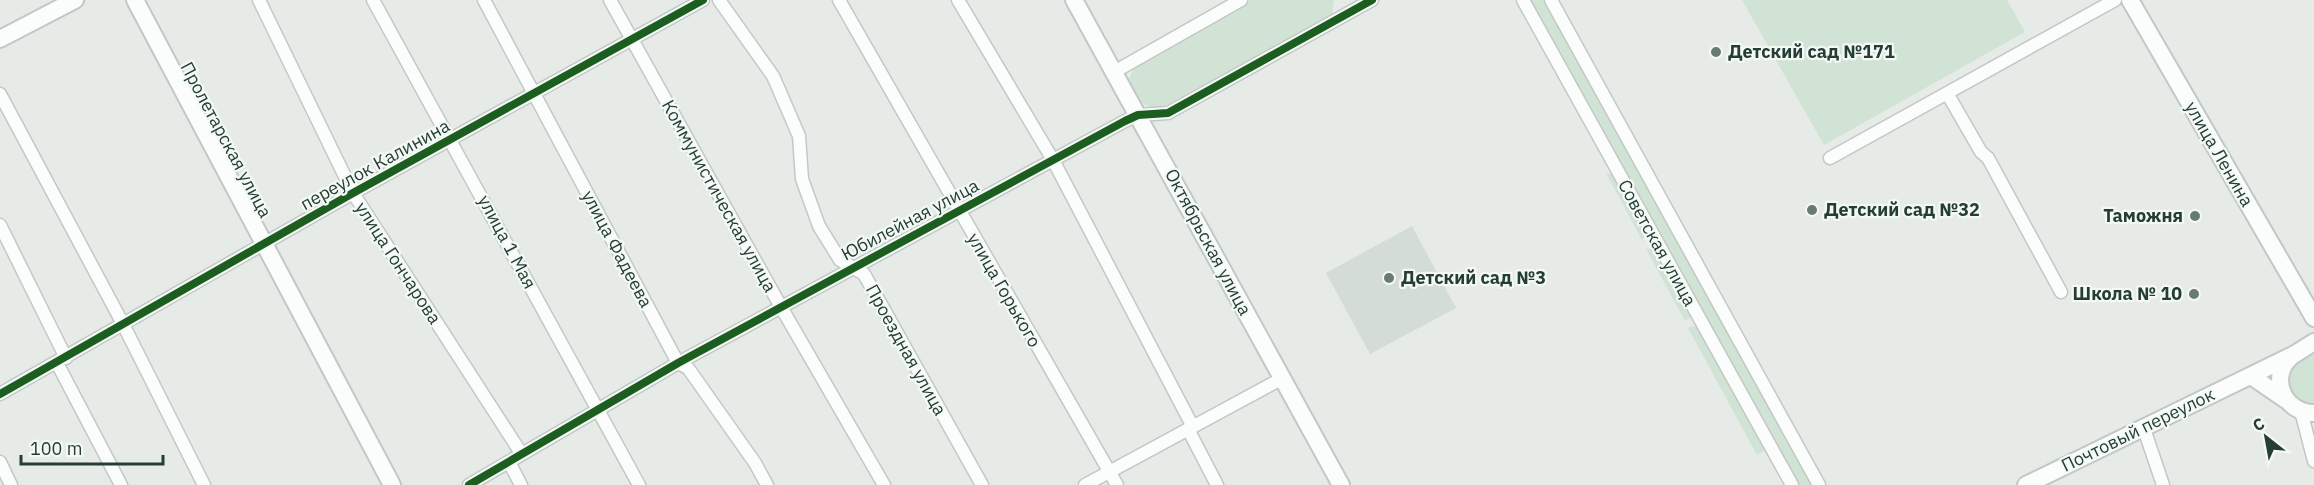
<svg xmlns="http://www.w3.org/2000/svg" width="2314" height="485" viewBox="0 0 2314 485" font-family="'IBM Plex Sans',sans-serif">
<style>
.built{fill:#d4dcd8}
.green{fill:#d0e3d4}
.lines{fill:none;stroke-linecap:round;stroke-linejoin:round}
.street-casing{stroke:#c3c8c5;stroke-width:15}
.secondary-casing{stroke:#c2c8c5;stroke-width:20}
.street{stroke:#fbfcfc;stroke-width:12}
.secondary{stroke:#fbfcfc;stroke-width:16}
.cycleway-casing{stroke:#f5f9f6;stroke-width:11}
.cycleway{stroke:#1b5e20;stroke-width:8}
.poi-dot{fill:#687b73;stroke:#f5f9f6;stroke-width:2}
.labels{text-anchor:middle;stroke-width:4.5;stroke-linejoin:round;paint-order:stroke}
.poi-label{font-size:18px;font-weight:bold;fill:#243e34;stroke:#f5f9f6;text-anchor:start}
.street-label{font-size:18px;fill:#243e34;stroke:#f5f9f6}
</style>
<rect width="100%" height="100%" fill="#e6ebe8"/>
<path class="built" d="M 1412,226 L 1456,308 L 1370,354 L 1326,273 Z"/>
<path class="green" d="M 1250,0 L 1334,0 L 1332,14 L 1161,108 C 1141,109 1138,98 1128,81 L 1135,65 Z
M 1530,0 L 1545,0 L 1814,485 L 1797,485 Z
M 1742,0 L 2007,0 L 2025,32 L 1824,145 Z
M 1606,173 L 1617,175 L 1648,230 L 1642,240 Z
M 1657,248 L 1694,315 L 1685,321 L 1646,249 Z
M 1692,326 L 1702,328 L 1768,448 L 1757,455 L 1688,328 Z
M 2314,354 L 2314,409 L 2293,403 L 2284,372 L 2300,355 Z"/>
<g class="lines">
<defs>
<path id="street" d="M 259,0 L 353,193 L 521,453
M 373,0 L 639,485
M 484,0 L 678,363 L 688,368 L 755,463 L 767,485
M 610,0 L 781,307 L 884,485
M 719,0 L 773,76 L 799,136 L 802,179 L 819,226 L 840,260 L 864,274 L 982,485
M 839,0 L 1117,485
M 958,0 L 1053,160 L 1193,427
M 1523,0 L 1792,485
M 1551,0 L 1819,485
M 1114,72 L 1241,0
M 1947,93 L 1981,152 L 1988,158 L 2061,292
M 0,94 L 123,324 L 204,485
M 1830,158 L 2115,0
M 0,225 L 66,358
M 57,363 L 121,485
M 0,394 L 353,193 L 703,0
M 2301,411 L 2314,461
M 2143,426 L 2163,485
M 1189,431 L 1217,485
M 0,462 L 11,485
M 509,462 L 521,485
M 469,485 L 678,363 L 1125,121 L 1138,115 L 1168,113 L 1372,0
M 1085,485 L 1281,379"/>
<path id="secondary" d="M 135,0 L 392,485
M 1074,0 L 1341,485
M 2130,0 L 2314,318
M 0,39 L 75,0
M 2291,357 C 2268,377 2284,413 2314,413
M 2251,376 L 2286,400
M 2026,485 L 2295,354 L 2314,342"/>
</defs>
<use href="#street" class="street-casing"/>
<use href="#secondary" class="secondary-casing"/>
<use href="#street" class="street"/>
<use href="#secondary" class="secondary"/>
<defs>
<path id="cycleway" d="M 0,394 L 353,193 L 703,0
M 469,485 L 678,363 L 1125,121 L 1138,115 L 1168,113 L 1372,0"/>
</defs>
<use href="#cycleway" class="cycleway-casing"/>
<use href="#cycleway" class="cycleway"/>
</g>
<g class="poi-dot">
<circle cx="1716" cy="52" r="6"/>
<circle cx="1812" cy="210" r="6"/>
<circle cx="2195" cy="216" r="6"/>
<circle cx="1389" cy="278" r="6"/>
<circle cx="2194" cy="294" r="6"/>
</g>
<g class="labels">
<g class="poi-label">
<text x="1728" y="58">Детский сад №171</text>
<text x="1824" y="216">Детский сад №32</text>
<text x="2183" y="222" text-anchor="end">Таможня</text>
<text x="1401" y="284">Детский сад №3</text>
<text x="2182" y="300" text-anchor="end">Школа № 10</text>
</g>
<g class="street-label">
<text transform="translate(226 140) rotate(62)" y="6">Пролетарская улица</text>
<text transform="translate(2219 154) rotate(60)" y="6">улица Ленина</text>
<text transform="translate(375 165) rotate(-29)" y="6">переулок Калинина</text>
<text transform="translate(719 196) rotate(61)" y="6">Коммунистическая улица</text>
<text transform="translate(910 220) rotate(-28)" y="6">Юбилейная улица</text>
<text transform="translate(507 242) rotate(62)" y="6">улица 1 Мая</text>
<text transform="translate(1208 242) rotate(62)" y="6">Октябрьская улица</text>
<text transform="translate(1657 243) rotate(61)" y="6">Советская улица</text>
<text transform="translate(617 249) rotate(62)" y="6">улица Фадеева</text>
<text transform="translate(398 263) rotate(57)" y="6">улица Гончарова</text>
<text transform="translate(1004 290) rotate(60)" y="6">улица Горького</text>
<text transform="translate(906 350) rotate(61)" y="6">Проездная улица</text>
<text transform="translate(2138 430) rotate(-26)" y="6">Почтовый переулок</text>
</g>
</g>
<g transform="translate(2266 437) rotate(329)" stroke="#f5f9f6" stroke-width="4.5" paint-order="stroke">
<path d="M0-4.5L10 22L0 15L-10 22Z" fill="#243e34"/>
<text y="-9" font-size="16" font-weight="bold" text-anchor="middle" fill="#243e34">С</text>
</g>
<path d="M21 455v9h142v-9" fill="none" stroke="#243e34" stroke-width="3"/>
<text x="30" y="455" font-size="18" fill="#243e34" stroke="#f5f9f6" stroke-width="4.5" paint-order="stroke">100 m</text>
</svg>
